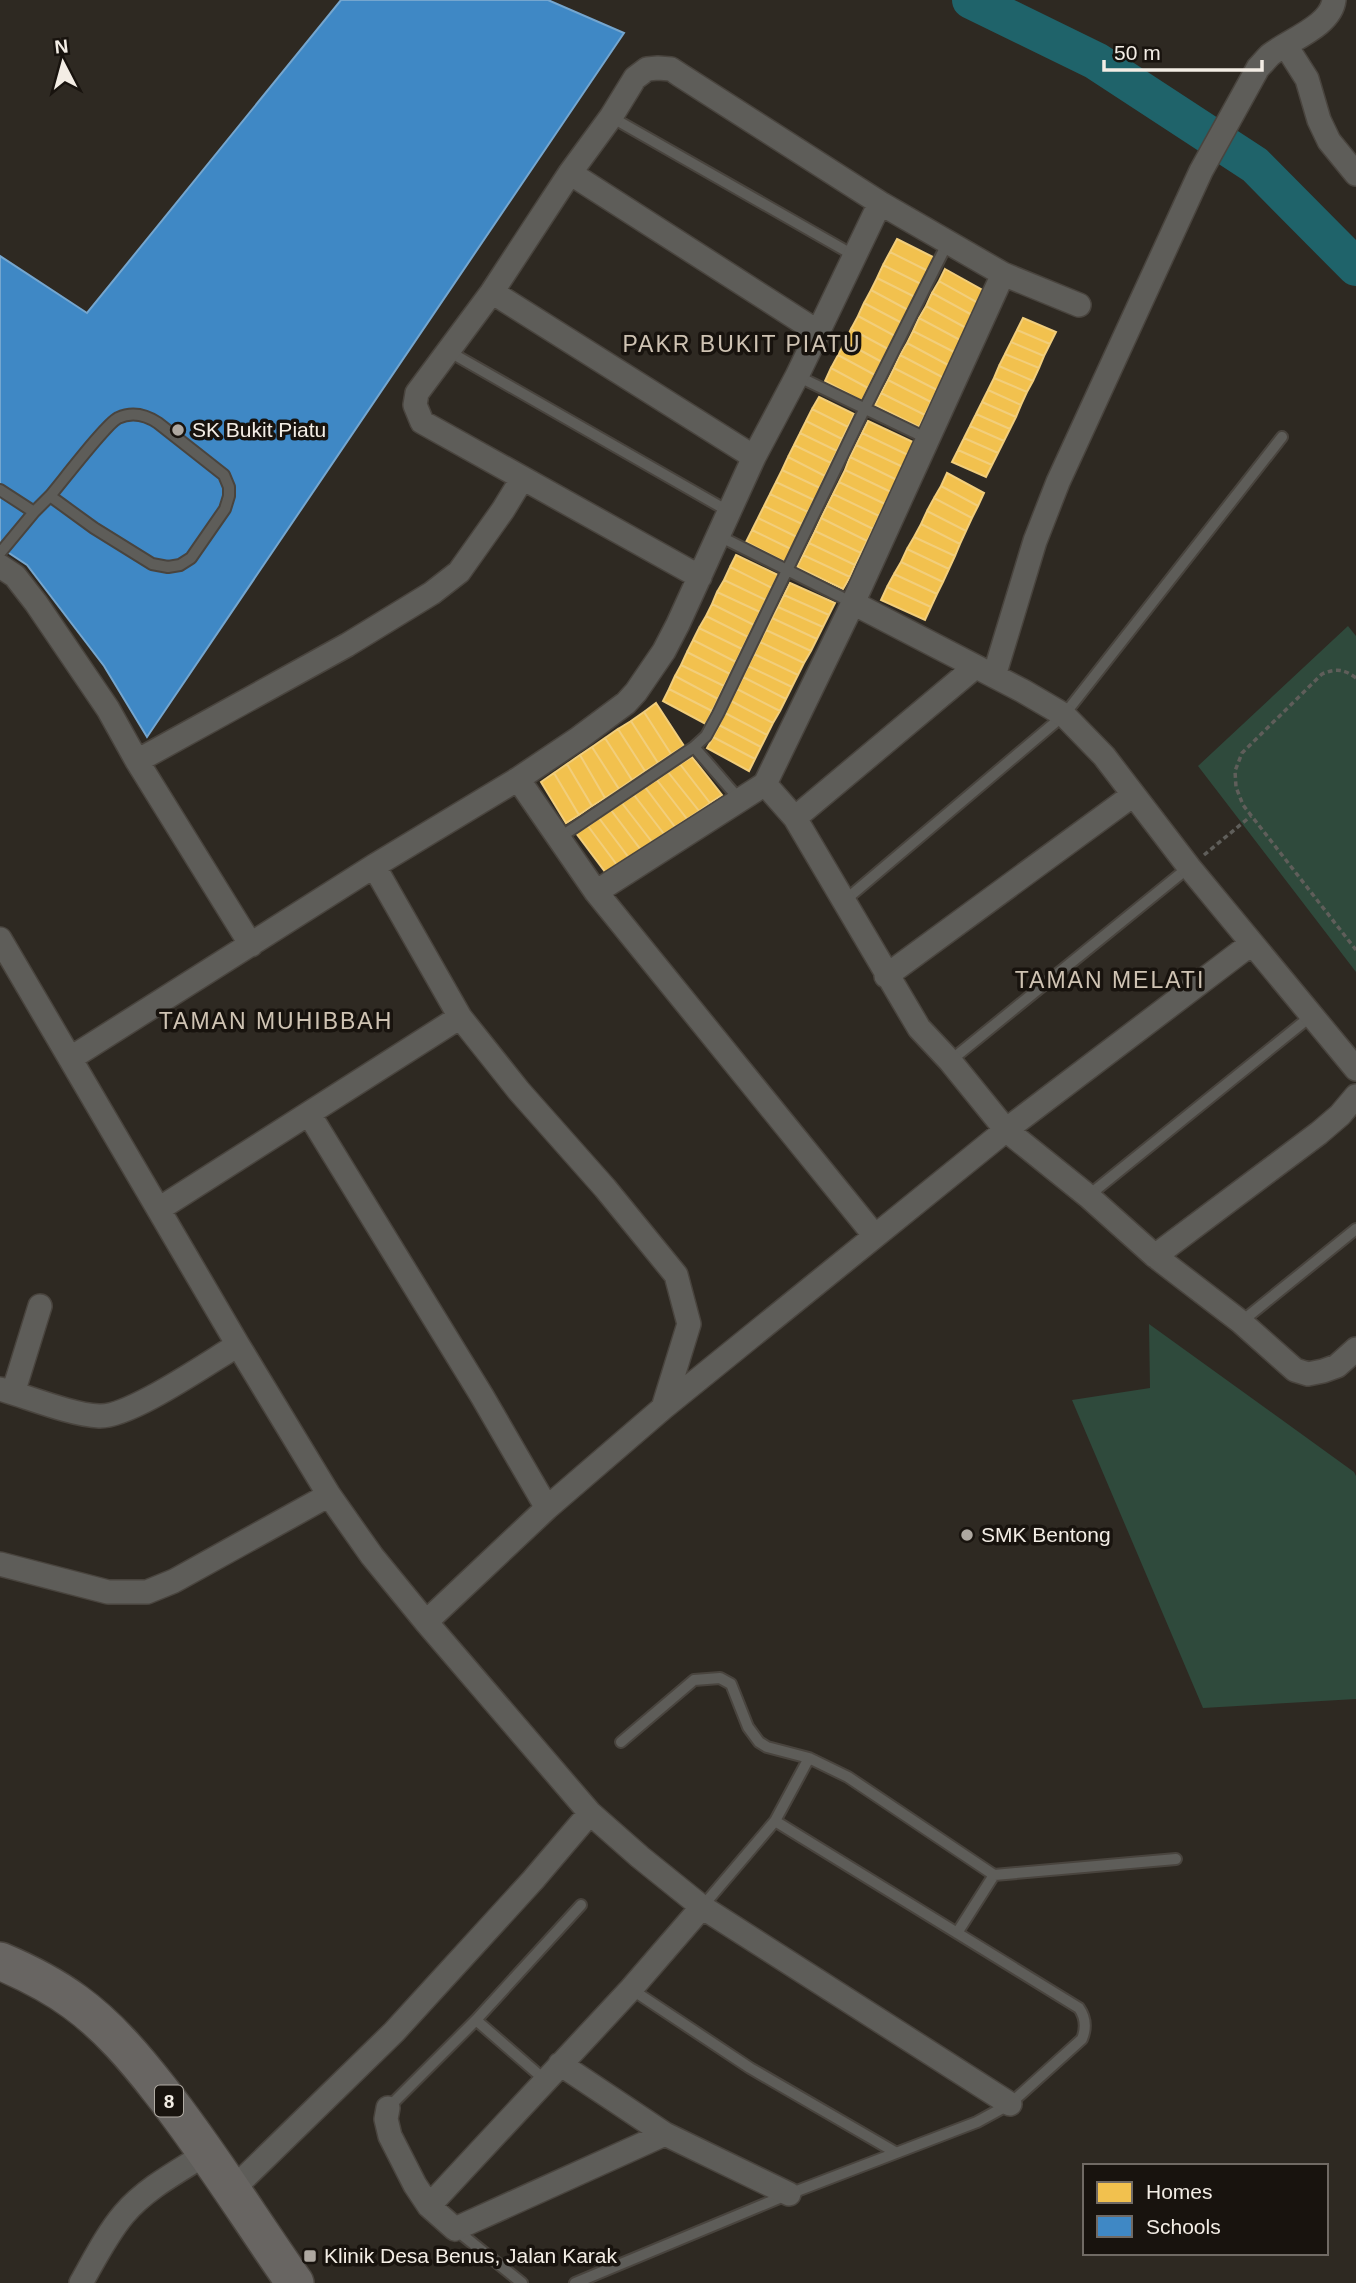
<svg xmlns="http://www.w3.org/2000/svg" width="1356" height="2283" viewBox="0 0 1356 2283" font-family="Helvetica,sans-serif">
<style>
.green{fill:#2f4a3c}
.homes{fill:#f2c14e;stroke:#f2ce7b;stroke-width:2}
.schools{fill:#3f88c5;stroke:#75a6cf;stroke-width:2}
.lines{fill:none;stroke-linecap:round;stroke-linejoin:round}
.river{stroke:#1f636a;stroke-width:38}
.lane-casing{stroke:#49443e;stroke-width:14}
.street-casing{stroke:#49443e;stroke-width:26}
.primary-casing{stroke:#49443e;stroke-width:40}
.path{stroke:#5f5e5a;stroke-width:3.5;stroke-dasharray:5 3.5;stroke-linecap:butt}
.lane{stroke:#5e5d59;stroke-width:10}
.street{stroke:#5e5d59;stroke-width:23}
.primary{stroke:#686562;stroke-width:37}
.poi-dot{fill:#aea8a1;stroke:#18130e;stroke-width:2.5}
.labels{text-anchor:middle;stroke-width:7;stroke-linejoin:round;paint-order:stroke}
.shield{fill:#18130e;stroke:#b1aca4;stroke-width:2}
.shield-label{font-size:19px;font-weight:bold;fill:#f3ede5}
.poi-label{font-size:21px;fill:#f3ede5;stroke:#18130e;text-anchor:start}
.neighbourhood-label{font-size:23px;letter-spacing:2px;fill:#cfc3b3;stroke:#18130e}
</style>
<rect width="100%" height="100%" fill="#2e2922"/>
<path class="green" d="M 1348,626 L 1356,636 L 1356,972 L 1198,766 Z
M 1149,1324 L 1354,1472 L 1356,1476 L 1356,1699 L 1203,1708 L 1072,1400 L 1150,1388 Z"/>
<path class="homes" d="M 897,239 L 935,258 L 928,271 L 890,252 Z
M 890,252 L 928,271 L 921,284 L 883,265 Z
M 883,265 L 921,284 L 915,297 L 877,278 Z
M 945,269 L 986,292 L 980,304 L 939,281 Z
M 877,278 L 915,297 L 908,310 L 871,290 Z
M 939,281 L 980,304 L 974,316 L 932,293 Z
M 871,290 L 908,310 L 902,323 L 864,303 Z
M 932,293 L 974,316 L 968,329 L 926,306 Z
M 864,303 L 902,323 L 895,336 L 858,316 Z
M 926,306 L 968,329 L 962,341 L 919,318 Z
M 858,316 L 895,336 L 888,349 L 851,329 Z
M 919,318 L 962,341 L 956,353 L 913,331 Z
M 1023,318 L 1056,332 L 1050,344 L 1017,330 Z
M 851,329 L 888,349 L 882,362 L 845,342 Z
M 1017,330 L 1050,344 L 1044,356 L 1011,342 Z
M 913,331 L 956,353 L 950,366 L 907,343 Z
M 845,342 L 882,362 L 875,375 L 838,355 Z
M 1011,342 L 1044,356 L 1039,368 L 1005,354 Z
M 907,343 L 950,366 L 944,378 L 900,355 Z
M 1005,354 L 1039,368 L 1033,381 L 999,366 Z
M 838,355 L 875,375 L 868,388 L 831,368 Z
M 900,355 L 944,378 L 937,390 L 894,368 Z
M 999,366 L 1033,381 L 1027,392 L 994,378 Z
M 831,368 L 868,388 L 862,401 L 825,381 Z
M 894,368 L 937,390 L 931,402 L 888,380 Z
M 994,378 L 1027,392 L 1021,405 L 988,390 Z
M 888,380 L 931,402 L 925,415 L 881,393 Z
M 988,390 L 1021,405 L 1016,417 L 982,402 Z
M 881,393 L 925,415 L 919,427 L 875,405 Z
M 819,397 L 854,414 L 848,427 L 812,409 Z
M 982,402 L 1016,417 L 1010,429 L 976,414 Z
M 812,409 L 848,427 L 842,439 L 806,421 Z
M 976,414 L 1010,429 L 1004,441 L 970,426 Z
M 806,421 L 842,439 L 837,451 L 800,433 Z
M 868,421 L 915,443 L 908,455 L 862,433 Z
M 970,426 L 1004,441 L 998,453 L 964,438 Z
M 800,433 L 837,451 L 831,463 L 794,445 Z
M 862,433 L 908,455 L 903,467 L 856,445 Z
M 964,438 L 998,453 L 992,465 L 958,450 Z
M 794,445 L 831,463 L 825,476 L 788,457 Z
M 856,445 L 903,467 L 897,480 L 850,457 Z
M 958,450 L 992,465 L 986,477 L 952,462 Z
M 788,457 L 825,476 L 820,488 L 782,470 Z
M 850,457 L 897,480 L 891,492 L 845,470 Z
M 782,470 L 820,488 L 814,500 L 776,482 Z
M 845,470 L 891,492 L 885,504 L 839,482 Z
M 947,473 L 984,493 L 978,506 L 941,486 Z
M 776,482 L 814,500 L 808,512 L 770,494 Z
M 839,482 L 885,504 L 879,516 L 833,494 Z
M 941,486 L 978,506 L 972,518 L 934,498 Z
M 770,494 L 808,512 L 802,524 L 764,506 Z
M 833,494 L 879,516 L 873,529 L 827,506 Z
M 934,498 L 972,518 L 966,531 L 927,511 Z
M 764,506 L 802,524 L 797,537 L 758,518 Z
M 827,506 L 873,529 L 867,541 L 821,518 Z
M 927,511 L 966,531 L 960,544 L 921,524 Z
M 758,518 L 797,537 L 791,549 L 752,530 Z
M 821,518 L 867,541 L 861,553 L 815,531 Z
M 921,524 L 960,544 L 955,556 L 914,537 Z
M 752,530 L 791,549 L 785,562 L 746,542 Z
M 815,531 L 861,553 L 855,565 L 809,543 Z
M 914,537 L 955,556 L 949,569 L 907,549 Z
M 809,543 L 855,565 L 850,577 L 803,555 Z
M 907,549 L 949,569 L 943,582 L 901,562 Z
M 736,555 L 778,575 L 772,588 L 730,567 Z
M 803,555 L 850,577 L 843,589 L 797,567 Z
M 901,562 L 943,582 L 937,594 L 894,574 Z
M 730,567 L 772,588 L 766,600 L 724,580 Z
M 894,574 L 937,594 L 931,607 L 887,587 Z
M 724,580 L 766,600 L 760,612 L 717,592 Z
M 790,583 L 835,603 L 829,615 L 784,595 Z
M 887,587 L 931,607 L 925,620 L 881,600 Z
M 717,592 L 760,612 L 754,625 L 712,604 Z
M 784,595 L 829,615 L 823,627 L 778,607 Z
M 712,604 L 754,625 L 748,637 L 706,616 Z
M 778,607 L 823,627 L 817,639 L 772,618 Z
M 706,616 L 748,637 L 742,649 L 699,628 Z
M 772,618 L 817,639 L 811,651 L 766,630 Z
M 699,628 L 742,649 L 736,662 L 693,640 Z
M 766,630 L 811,651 L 804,663 L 760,642 Z
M 693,640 L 736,662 L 730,674 L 687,652 Z
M 760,642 L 804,663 L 798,675 L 754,654 Z
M 687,652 L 730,674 L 724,686 L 681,665 Z
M 754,654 L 798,675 L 792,687 L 748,666 Z
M 681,665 L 724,686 L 718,699 L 675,676 Z
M 748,666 L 792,687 L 786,699 L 743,677 Z
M 675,676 L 718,699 L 712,711 L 669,689 Z
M 743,677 L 786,699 L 780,711 L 737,689 Z
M 669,689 L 712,711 L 706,724 L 663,701 Z
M 737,689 L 780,711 L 773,723 L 731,701 Z
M 731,701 L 773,723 L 767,735 L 725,713 Z
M 656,703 L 684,746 L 671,754 L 644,712 Z
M 644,712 L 671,754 L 658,763 L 631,721 Z
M 725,713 L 767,735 L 761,747 L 719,725 Z
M 631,721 L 658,763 L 645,771 L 618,729 Z
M 719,725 L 761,747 L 755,759 L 713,737 Z
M 618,729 L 645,771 L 632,780 L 605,738 Z
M 713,737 L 755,759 L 749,771 L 707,748 Z
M 605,738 L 632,780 L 619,789 L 592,747 Z
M 592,747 L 619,789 L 605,798 L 580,755 Z
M 580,755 L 605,798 L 592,806 L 567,764 Z
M 692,757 L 722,795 L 710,803 L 680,764 Z
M 567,764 L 592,806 L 579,815 L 554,773 Z
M 680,764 L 710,803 L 699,811 L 668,772 Z
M 668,772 L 699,811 L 687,819 L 657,780 Z
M 554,773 L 579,815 L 566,823 L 541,782 Z
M 657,780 L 687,819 L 675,827 L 645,787 Z
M 645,787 L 675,827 L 664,834 L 634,795 Z
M 634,795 L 664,834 L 652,842 L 622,803 Z
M 622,803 L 652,842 L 641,850 L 611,810 Z
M 611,810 L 641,850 L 629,858 L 599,818 Z
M 599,818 L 629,858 L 617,865 L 588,826 Z
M 588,826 L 617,865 L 606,873 L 576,833 Z"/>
<path class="schools" d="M 341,0 L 548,0 L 624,33 L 147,737 L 104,666 L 27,565 L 0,547 L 0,256 L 87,313 Z"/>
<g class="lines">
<path class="river" d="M 971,0 L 1096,61 L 1255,165 L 1356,267"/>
<defs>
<path id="lane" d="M 611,117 L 855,256
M 448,351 L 728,511
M 797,376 L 928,439
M 0,490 L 34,512
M 717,535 L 853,603
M 0,553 L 34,512 L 50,496 L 94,528 L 152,564 L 168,567 L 180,565 L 191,558 L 225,509 L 229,496 L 229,487 L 224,475 L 158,423 C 146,415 133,411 118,418 C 106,424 62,482 50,496
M 694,747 L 740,800
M 559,838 L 694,747 L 706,736 L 718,714 L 865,408 L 948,242
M 843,902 L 1064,715 L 1282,437
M 950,1061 L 1189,867
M 1088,1196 L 1311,1016
M 1241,1322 L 1356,1229
M 621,1742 L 694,1680 L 720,1678 L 731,1684 L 748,1727 L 759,1742 L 767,1747 L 809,1758 L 848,1777 L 994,1875 L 1176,1859
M 702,1907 L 775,1821 L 809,1758
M 957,1933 L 994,1875
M 631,1989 L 750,2068 L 895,2152
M 476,2020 L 545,2080
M 388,2108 L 476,2020 L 581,1905
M 455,2229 L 522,2283
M 575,2283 L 789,2194 L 977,2122 L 1010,2104 L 1082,2039 C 1086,2029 1086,2018 1079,2008 L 775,1821"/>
<path id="street" d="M 1286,46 L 1307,79 L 1319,120 L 1329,141 L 1356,174
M 570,173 L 818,332
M 1003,274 L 1079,305
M 492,292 L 754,457
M 0,566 L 15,576 L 36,603 L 108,709 L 137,761 L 251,945
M 853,603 L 1023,691 L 1064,715 L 1104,756 L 1189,867 L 1356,1069
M 994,676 L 1035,541 L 1058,482 L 1201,171 L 1258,68 C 1262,64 1266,59 1270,55 C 1289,40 1331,26 1334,0
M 137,761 L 347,645 L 432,593 L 459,572 L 503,510 L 522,479
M 518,779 L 596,892 L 875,1236
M 765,784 L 795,818 L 919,1028 L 950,1061 L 1006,1130 L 1088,1196 L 1155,1256 L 1241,1322 L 1295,1370 L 1308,1374 L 1323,1371 L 1337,1366 L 1356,1349
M 795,818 L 975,667
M 374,866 L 460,1017 L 519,1091 L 605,1188 L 676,1275 L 689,1324 L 663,1408 L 547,1508 L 426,1622
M 596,892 L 765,784 L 853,603 L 1003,274 L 880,203 L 680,75 L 671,69 L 658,68 L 647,69 L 635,78 L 611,117 L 570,173 L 492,292 L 417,393 L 415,405 L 422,422 L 700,577
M 0,939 L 238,1345 L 329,1495 L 372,1556 L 426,1622 L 590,1813 L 640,1857 L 702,1907 L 1010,2104
M 886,976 L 1133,795
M 71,1058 L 374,866 L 518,779 L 579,738 L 626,703 L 636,692 L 664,651 L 678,624 L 754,457 L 797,376 L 880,203
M 309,1114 L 482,1396 L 547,1508
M 159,1209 L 460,1017
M 1155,1256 L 1319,1133 L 1340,1115 L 1356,1096
M 0,1389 C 28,1397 72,1415 99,1416 C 129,1418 209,1362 238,1345
M 13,1393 L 40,1306
M 663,1408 L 1006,1130 L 1251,944
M 0,1564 L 108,1592 L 147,1592 L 174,1581 L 329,1495
M 560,2064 L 665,2134 L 789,2194
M 388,2108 L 386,2119 L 390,2136 L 415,2185 L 429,2206 L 455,2229 L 665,2134
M 233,2189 L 394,2032 L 533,1880 L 590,1813
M 429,2206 L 631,1989 L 702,1907
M 81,2283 C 94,2260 107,2234 124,2214 C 146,2188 179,2171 207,2153"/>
<path id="primary" d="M 0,1961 C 26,1972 52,1985 75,2002 C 108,2026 135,2058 160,2090 C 209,2152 250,2219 295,2283"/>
</defs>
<use href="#lane" class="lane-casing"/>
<use href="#street" class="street-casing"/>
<use href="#primary" class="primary-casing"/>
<path class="path" d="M 1356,678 C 1344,669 1336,668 1322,674 L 1242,753 L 1235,771 L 1236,787 L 1243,805 L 1356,950
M 1204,855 L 1251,816"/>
<use href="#lane" class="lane"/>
<use href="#street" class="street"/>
<use href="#primary" class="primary"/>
</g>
<g class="poi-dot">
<circle cx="178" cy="430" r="7"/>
<circle cx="967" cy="1535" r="7"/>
<rect x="303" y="2249" width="14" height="14" rx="3.5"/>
</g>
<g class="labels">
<rect class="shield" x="155" y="2085.5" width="28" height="31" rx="5"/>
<g class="shield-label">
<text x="169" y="2108">8</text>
</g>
<g class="poi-label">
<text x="192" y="437">SK Bukit Piatu</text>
<text x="981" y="1542">SMK Bentong</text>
<text x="324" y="2263">Klinik Desa Benus, Jalan Karak</text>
</g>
<g class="neighbourhood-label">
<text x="742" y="352">PAKR BUKIT PIATU</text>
<text x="1110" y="988">TAMAN MELATI</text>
<text x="276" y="1029">TAMAN MUHIBBAH</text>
</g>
</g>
<rect x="1083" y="2164" width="245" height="91" fill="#18130e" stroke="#706a64" stroke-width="2"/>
<rect x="1097" y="2182" width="35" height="21" fill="#f2c14e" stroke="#706a64" stroke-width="2"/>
<text x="1146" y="2199" font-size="21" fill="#f3ede5">Homes</text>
<rect x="1097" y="2216" width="35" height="21" fill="#3f88c5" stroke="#706a64" stroke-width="2"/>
<text x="1146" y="2234" font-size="21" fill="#f3ede5">Schools</text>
<g transform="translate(63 63) rotate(354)" stroke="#18130e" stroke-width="5" paint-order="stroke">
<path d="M0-5L12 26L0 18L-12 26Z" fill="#f3ede5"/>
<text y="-10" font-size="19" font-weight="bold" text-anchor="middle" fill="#f3ede5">N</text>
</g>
<path d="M1104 60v10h158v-10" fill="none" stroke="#f3ede5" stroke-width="3.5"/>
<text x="1114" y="60" font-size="21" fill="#f3ede5" stroke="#18130e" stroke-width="5" paint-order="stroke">50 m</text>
</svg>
